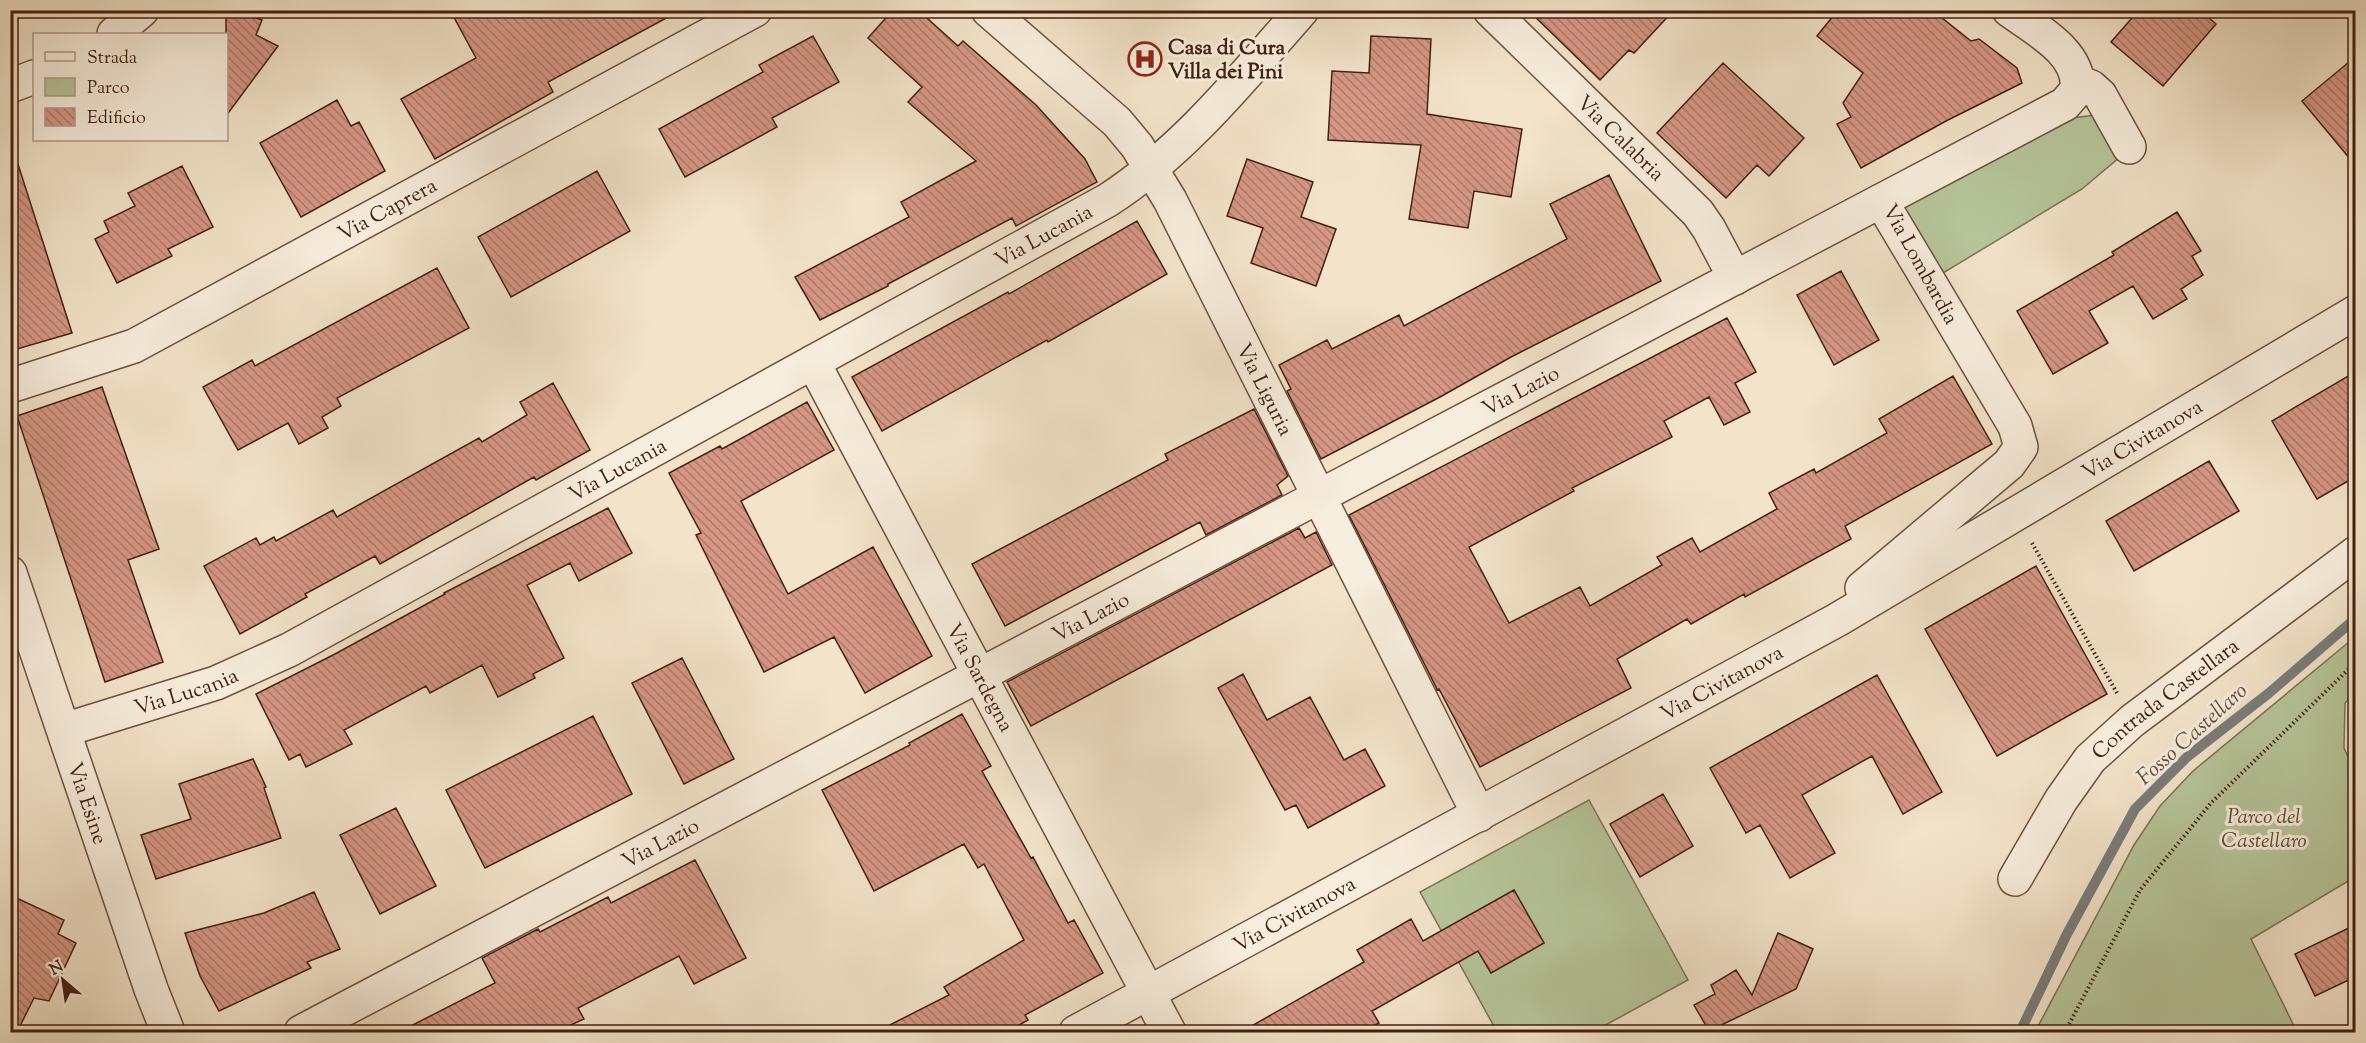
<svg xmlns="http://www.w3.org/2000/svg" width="2366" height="1043" viewBox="0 0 2366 1043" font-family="'Sorts Mill Goudy',serif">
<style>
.green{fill:#b6c59a;stroke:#7c7355;stroke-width:1.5;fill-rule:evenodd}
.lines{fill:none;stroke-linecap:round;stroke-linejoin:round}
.stream{stroke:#7a7d7a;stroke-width:10}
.building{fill:url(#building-back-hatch);stroke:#412110;stroke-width:1.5}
.minor-casing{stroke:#6d523e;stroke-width:36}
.path{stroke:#412110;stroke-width:4;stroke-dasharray:1.5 3;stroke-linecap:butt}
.minor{stroke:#f7eddc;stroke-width:33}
.labels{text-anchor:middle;stroke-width:6;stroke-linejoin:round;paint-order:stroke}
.poi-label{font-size:21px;font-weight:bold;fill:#412110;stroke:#f7eddc;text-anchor:start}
.street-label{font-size:21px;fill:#412110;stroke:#f7eddc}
.park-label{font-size:21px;font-style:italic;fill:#5e4a32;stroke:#f7eddc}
.water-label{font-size:22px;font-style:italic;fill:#5e4f45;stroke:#f7eddc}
</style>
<defs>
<pattern id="building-back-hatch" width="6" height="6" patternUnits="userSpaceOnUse" patternTransform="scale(1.5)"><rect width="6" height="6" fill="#d59685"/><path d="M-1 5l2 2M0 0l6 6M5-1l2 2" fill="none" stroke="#ae7a6b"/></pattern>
</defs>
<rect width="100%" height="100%" fill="#f2e3c9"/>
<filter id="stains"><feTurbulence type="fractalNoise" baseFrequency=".00333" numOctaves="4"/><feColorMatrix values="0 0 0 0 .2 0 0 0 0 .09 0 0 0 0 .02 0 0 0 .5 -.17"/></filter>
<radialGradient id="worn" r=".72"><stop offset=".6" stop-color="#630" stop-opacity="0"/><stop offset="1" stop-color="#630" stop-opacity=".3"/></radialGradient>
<path class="green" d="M 2095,115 L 2120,157 L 2082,189 L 1943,273 L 1904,207 L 2072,118 Z
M 2355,637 L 2355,693 L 2345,703 L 2344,748 L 2355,772 L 2355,877 L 2251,939 L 2297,1032 L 2035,1032 L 2134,845 L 2160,806 L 2193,771 Z
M 1589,800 L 1688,980 L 1600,1028 L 1602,1032 L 1492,1032 L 1496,1030 L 1420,892 ZM 1514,890 L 1544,943 L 1491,973 L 1461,920 Z"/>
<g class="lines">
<path class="stream" d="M 2020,1032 L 2067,934 L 2135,809 L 2187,757 L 2269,693 L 2356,618"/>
</g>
<path class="building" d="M 226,10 L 234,10 L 262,20 L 256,35 L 278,46 L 226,116 Z
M 450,10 L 681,10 L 548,82 L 553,92 L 435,159 L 401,99 L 476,58 Z
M 893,10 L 918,10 L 958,46 L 963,41 L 1036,105 L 1085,159 L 1097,182 L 1016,226 L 1012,218 L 888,284 L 888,286 L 820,320 L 795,277 L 909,217 L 901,202 L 976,161 L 908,102 L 922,87 L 868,38 Z
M 1528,10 L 1674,10 L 1634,53 L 1629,50 L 1600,80 Z
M 1838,10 L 1932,10 L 1971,41 L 1979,39 L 2017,68 L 2022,83 L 1946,121 L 1861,168 L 1837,124 L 1851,117 L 1843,103 L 1863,73 L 1817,36 Z
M 2139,10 L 2200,10 L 2216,24 L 2163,86 L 2111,42 Z
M 813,36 L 839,82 L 772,118 L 777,127 L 685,177 L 659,129 L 763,72 L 759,65 Z
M 1371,36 L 1431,39 L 1427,114 L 1522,129 L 1511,197 L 1474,191 L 1468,228 L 1409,219 L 1421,145 L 1328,140 L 1332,71 L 1369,73 Z
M 2355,57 L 2355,165 L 2302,101 Z
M 1723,63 L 1804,138 L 1769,176 L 1757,165 L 1726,198 L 1657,133 Z
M 337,100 L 351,126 L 359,122 L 385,171 L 301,217 L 260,143 Z
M 16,158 L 72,333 L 10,351 L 10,159 Z
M 1247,159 L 1313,182 L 1301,217 L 1336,229 L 1316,286 L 1251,263 L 1263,228 L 1227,216 Z
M 182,166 L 213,227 L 168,249 L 172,256 L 117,283 L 95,239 L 109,232 L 104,221 L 135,206 L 128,193 Z
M 597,171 L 630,231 L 511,297 L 478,237 Z
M 1609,175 L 1661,281 L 1511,357 L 1440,397 L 1321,459 L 1287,391 L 1291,389 L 1279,365 L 1327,340 L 1332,349 L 1399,315 L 1404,326 L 1567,239 L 1550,204 Z
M 2177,212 L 2201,251 L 2192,256 L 2203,275 L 2181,289 L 2187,299 L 2153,319 L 2133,286 L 2089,311 L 2108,343 L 2053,374 L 2017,311 L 2114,255 L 2112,252 Z
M 1137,221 L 1167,274 L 1048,342 L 1047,340 L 882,431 L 852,377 L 1008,292 L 1009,294 Z
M 437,268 L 469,328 L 337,398 L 341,406 L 322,417 L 328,428 L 299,444 L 288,423 L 238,450 L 203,387 L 252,360 L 255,366 Z
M 1841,271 L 1879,340 L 1834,365 L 1797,295 Z
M 1727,318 L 1756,372 L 1735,383 L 1750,412 L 1724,425 L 1709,397 L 1664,421 L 1672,437 L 1572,488 L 1574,491 L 1469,547 L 1509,623 L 1580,587 L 1590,606 L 1662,565 L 1657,557 L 1692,538 L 1700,552 L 1777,509 L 1769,493 L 1814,469 L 1816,473 L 1887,433 L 1879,419 L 1953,376 L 1992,444 L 1845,526 L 1851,539 L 1745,597 L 1744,594 L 1691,624 L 1687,619 L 1617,659 L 1631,688 L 1480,767 L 1439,689 L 1437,690 L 1436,687 L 1349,515 Z
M 2355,372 L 2355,477 L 2317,499 L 2272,421 Z
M 553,383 L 590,450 L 536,480 L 534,477 L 380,564 L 375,556 L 305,594 L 307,597 L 240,634 L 204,566 L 256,538 L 260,545 L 274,537 L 276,541 L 333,510 L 337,517 L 479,438 L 482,442 L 527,415 L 520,402 Z
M 102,387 L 159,549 L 128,560 L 163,662 L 105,682 L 17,416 Z
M 807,402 L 834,450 L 741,501 L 788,594 L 873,547 L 932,656 L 865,693 L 834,637 L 764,672 L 696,535 L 701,533 L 669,473 L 720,446 L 722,449 Z
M 1254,409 L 1288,476 L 1277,485 L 1282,495 L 1206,535 L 1200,522 L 1005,626 L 972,564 L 1168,460 L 1165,454 Z
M 2209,461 L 2239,511 L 2134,571 L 2106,521 Z
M 608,508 L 632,553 L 579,581 L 570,563 L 527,585 L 564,658 L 533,674 L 535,678 L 498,697 L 482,665 L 430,693 L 426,686 L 344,730 L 352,744 L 306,767 L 300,754 L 289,760 L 256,694 L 335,654 L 445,594 L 444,593 Z
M 1299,528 L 1305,538 L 1316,532 L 1332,565 L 1031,726 L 1007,682 Z
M 2036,566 L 2107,694 L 1997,756 L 1925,629 Z
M 682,658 L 734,759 L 684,784 L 632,683 Z
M 1243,674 L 1267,720 L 1310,697 L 1344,760 L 1365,749 L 1385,786 L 1308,828 L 1296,805 L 1285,810 L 1218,688 Z
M 1877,675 L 1942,792 L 1903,814 L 1872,756 L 1802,795 L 1835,853 L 1790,878 L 1760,825 L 1746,833 L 1710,768 Z
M 962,714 L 991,766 L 982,771 L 1031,858 L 1033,857 L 1068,923 L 1074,920 L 1103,973 L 1025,1015 L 1028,1020 L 1007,1032 L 876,1032 L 949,995 L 944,987 L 1024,940 L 984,864 L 978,868 L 964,844 L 874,891 L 822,790 L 910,745 L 909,743 Z
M 593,716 L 632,794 L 485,868 L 446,790 Z
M 253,759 L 266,787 L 264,788 L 281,838 L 156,879 L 141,835 L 191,819 L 179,784 Z
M 1663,794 L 1693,846 L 1640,877 L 1610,824 Z
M 396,808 L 436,886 L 380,914 L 340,835 Z
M 695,860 L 746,958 L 694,984 L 679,956 L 578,1008 L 584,1019 L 556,1032 L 399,1032 L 495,983 L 482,958 L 538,929 L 540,932 L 608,897 L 611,903 Z
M 1514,890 L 1544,943 L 1491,973 L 1478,951 L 1372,1011 L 1379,1023 L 1362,1032 L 1241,1032 L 1364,962 L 1357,950 L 1411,919 L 1423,941 Z
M 314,892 L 340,949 L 307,962 L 311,968 L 219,1011 L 200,976 L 185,933 L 264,913 Z
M 10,895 L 64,920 L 58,934 L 76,943 L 49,1001 L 34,998 L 17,1032 L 10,1032 Z
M 2355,925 L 2355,977 L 2315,996 L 2295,954 Z
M 1778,933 L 1813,949 L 1796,989 L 1709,1031 L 1694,1005 L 1715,994 L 1711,985 L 1736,970 L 1752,995 Z"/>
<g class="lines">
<defs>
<g id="minor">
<path id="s1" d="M 988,10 L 1117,122 L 1137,146 L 1170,200 L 1479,815"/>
<path id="s2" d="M 1490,10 L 1698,213 L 1709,229 L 1735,278"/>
<path d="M 114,34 L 142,10"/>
<path d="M 2078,82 L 2091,87 L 2100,95 L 2129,147"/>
<path d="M 10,86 L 34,77"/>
<path id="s3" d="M 813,362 L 1169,1032"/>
<path id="s4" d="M 10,386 L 134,346 L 755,10"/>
<path id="s5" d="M 10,573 L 151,989 L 168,1032"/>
<path d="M 1862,588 L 2009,464 L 2021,447 L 2015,426 L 1881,201"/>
<path id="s6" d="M 64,730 L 216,683 L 289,650 L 1108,200 C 1185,150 1242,78 1302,10"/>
<path id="s7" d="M 2015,879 L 2061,800 L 2090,759 L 2132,721 L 2356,553"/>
<path id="s8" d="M 301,1032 L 2065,104 L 2077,90 C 2082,53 2035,29 2009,10"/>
<path id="s9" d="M 1076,1032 L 1837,620 L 2356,312"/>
</g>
</defs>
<use href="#minor" class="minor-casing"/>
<path class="path" d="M 2032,543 L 2117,693
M 2065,1032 L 2140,890 L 2211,803 L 2356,662"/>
<use href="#minor" class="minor"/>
</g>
<defs>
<symbol id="hospital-ring" viewBox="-11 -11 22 22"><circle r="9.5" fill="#f7eddc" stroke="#8f2418" stroke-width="1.5"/><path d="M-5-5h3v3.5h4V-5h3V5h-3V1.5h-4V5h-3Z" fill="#8f2418"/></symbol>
</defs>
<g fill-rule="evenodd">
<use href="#hospital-ring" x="1126" y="40" width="38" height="38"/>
</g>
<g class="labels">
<g class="poi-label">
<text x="1168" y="54">Casa di Cura<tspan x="1168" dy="24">Villa dei Pini</tspan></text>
</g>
<g class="street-label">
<text dy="7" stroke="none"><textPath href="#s2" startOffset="183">Via Calabria</textPath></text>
<text dy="7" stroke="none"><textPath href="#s4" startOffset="418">Via Caprera</textPath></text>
<text dy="7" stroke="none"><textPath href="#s6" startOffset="1100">Via Lucania</textPath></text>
<text transform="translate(1921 264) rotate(61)" y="7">Via Lombardia</text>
<text dy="7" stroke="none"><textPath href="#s1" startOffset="477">Via Liguria</textPath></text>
<text dy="7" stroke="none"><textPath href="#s8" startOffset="1378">Via Lazio</textPath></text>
<text dy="7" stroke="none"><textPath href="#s9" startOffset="1220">Via Civitanova</textPath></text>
<text dy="7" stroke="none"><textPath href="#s6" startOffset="614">Via Lucania</textPath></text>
<text dy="7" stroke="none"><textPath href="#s8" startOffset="892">Via Lazio</textPath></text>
<text dy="7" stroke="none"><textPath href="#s3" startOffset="357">Via Sardegna</textPath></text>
<text dy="7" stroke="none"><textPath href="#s9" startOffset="734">Via Civitanova</textPath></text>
<text dy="7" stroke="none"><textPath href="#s6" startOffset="128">Via Lucania</textPath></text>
<text dy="7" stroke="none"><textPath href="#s7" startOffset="238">Contrada Castellara</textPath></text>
<text dy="7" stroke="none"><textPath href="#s5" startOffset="243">Via Esine</textPath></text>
<text dy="7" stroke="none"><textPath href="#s8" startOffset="406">Via Lazio</textPath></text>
<text dy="7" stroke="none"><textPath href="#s9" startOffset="248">Via Civitanova</textPath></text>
</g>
<g class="park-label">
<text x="2264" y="823">Parco del<tspan x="2264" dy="24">Castellaro</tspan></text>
</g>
<g class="water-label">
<text transform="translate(2191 733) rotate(-42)" y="8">Fosso Castellaro</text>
</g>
</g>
<rect width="2366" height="1043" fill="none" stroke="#f2e3c9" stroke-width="36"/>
<rect x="12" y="12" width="2342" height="1019" fill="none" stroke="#412110" stroke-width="3"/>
<rect x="18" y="18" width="2330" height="1007" fill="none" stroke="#412110" stroke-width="1.5"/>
<rect x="33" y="33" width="195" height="108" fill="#f7eddc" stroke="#ae9b8a" stroke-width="1.5"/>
<rect x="45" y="52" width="30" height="9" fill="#f7eddc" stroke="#ae9b8a" stroke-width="1.5"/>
<text x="87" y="63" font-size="18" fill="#412110">Strada</text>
<rect x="45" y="78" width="30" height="18" fill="#b6c59a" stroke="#ae9b8a" stroke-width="1.5"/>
<text x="87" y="93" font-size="18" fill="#412110">Parco</text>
<rect x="45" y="108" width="30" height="18" fill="url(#building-back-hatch)" stroke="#ae9b8a" stroke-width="1.5"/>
<text x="87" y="123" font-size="18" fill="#412110">Edificio</text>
<g transform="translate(63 980) rotate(331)" stroke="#f7eddc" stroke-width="4.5" paint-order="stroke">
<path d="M0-4.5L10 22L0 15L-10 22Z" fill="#412110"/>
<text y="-9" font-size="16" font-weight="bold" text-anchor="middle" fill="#412110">N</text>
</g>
<rect width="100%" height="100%" filter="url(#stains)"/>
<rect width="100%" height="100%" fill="url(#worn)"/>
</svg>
